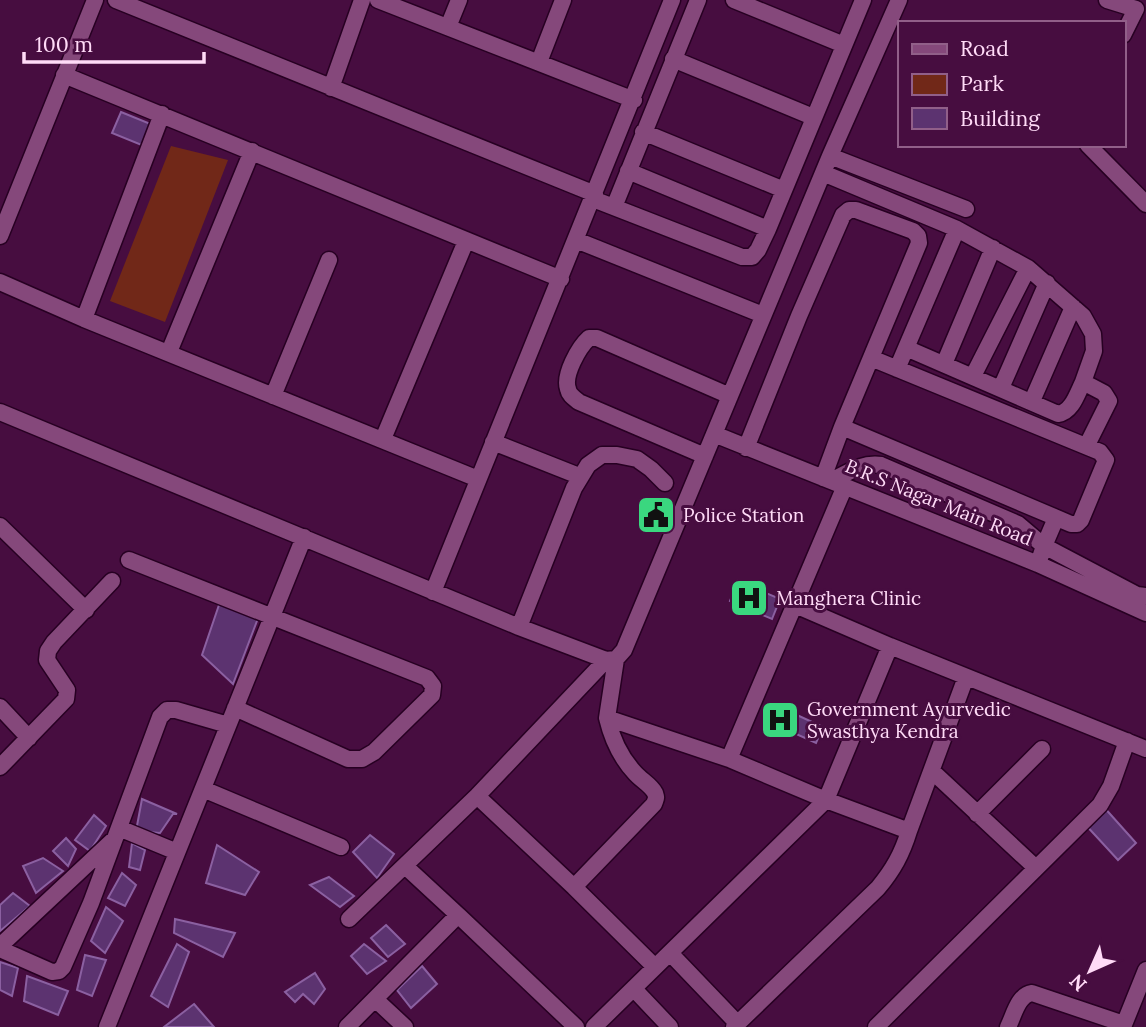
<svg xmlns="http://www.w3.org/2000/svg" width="1146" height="1027" viewBox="0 0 1146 1027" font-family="Lora,serif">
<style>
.green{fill:#712818}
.building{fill:#5c3370;stroke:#8b60a1;stroke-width:2}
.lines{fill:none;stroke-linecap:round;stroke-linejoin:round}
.minor-casing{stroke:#270022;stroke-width:19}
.minor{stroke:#85487b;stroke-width:16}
.labels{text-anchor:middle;stroke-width:6;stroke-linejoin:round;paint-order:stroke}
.street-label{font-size:19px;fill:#ffdbf7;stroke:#470d40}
.poi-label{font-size:19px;fill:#ffdbf7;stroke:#470d40;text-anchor:start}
</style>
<rect width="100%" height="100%" fill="#470d40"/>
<path class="green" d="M 171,146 L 228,160 L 165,322 L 110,301 Z"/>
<path class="building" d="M 121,112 L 153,125 L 144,146 L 112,133 Z
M 738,581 L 780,599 L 772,619 L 730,601 Z
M 221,599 L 260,613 L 233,684 L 202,655 Z
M 771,703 L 823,727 L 816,743 L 763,719 Z
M 142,799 L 177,814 L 173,814 L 160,833 L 136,831 Z
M 1102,805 L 1136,843 L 1118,860 L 1083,822 Z
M 94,815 L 106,826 L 90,851 L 75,840 Z
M 370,835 L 394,854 L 377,878 L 353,852 Z
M 66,838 L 76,849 L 68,866 L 53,851 Z
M 132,843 L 145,850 L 140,870 L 129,867 Z
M 217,845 L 259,872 L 245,895 L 206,883 Z
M 43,858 L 63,871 L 36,893 L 23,866 Z
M 122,873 L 136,885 L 125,906 L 108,898 Z
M 329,877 L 354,896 L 340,907 L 310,885 Z
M 13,893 L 30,906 L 0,931 L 0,905 Z
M 106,907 L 123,921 L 105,953 L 91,941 Z
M 175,919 L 235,933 L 223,957 L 174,933 Z
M 386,925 L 405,944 L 388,957 L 371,938 Z
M 177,944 L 189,952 L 168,1007 L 151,996 Z
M 364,944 L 386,961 L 367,974 L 351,956 Z
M 85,955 L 106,960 L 92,996 L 77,990 Z
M 0,962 L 18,968 L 12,996 L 0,990 Z
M 422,966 L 437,984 L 411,1008 L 397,990 Z
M 315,973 L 325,989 L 314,1004 L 303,994 L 295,1002 L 285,992 Z
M 27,976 L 68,991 L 58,1015 L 24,1001 Z
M 194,1004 L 214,1027 L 164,1027 Z"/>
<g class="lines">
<defs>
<path id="minor" d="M 116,0 L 595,194
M 378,0 L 634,100
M 734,0 L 844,45
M 1107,0 L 1136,9 L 1123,35
M 448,27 L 459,0
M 673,59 L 813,117
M 539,62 L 563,0
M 64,75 L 561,279
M 331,88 L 362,0
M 643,132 L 784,190
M 1088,145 L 1146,204
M 830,156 L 966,209
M 628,171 L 768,229
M 823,173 L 957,229 L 897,369
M 593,199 L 742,257 L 752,257 L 758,250 L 768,229 L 863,0
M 614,207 L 698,0
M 957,229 L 1028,268 L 1083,316 L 1093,334 L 1094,351 L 1083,382 L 1104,393 L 1109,401 L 1087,445
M 0,236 L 95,0
M 576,240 L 763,315
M 0,282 L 84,319 L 478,479
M 84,319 L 162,114
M 906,348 L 1058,414 C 1072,412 1077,394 1083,382
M 169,352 L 252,151
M 944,364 L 993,248
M 973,376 L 1028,268
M 1001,388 L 1047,283
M 273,396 L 329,260
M 1032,401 L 1073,307
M 0,412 L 519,627 L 606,660 L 616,659 L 624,650 L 830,156 L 899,0
M 842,427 L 1071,524 L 1077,524 L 1081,520 L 1106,460 L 1100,452 L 871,358
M 714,434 L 1038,564 L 1146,613
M 383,439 L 466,241
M 493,442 L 579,476
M 746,448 L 799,316 L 843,215 L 849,210 L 856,210 L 913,231 L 918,236 L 919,243 L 842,427 L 823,478
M 705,456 L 579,402 C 574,398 569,395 568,389 C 563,375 579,347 589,338 L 597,338 L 730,396
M 831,481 C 847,473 863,462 881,465 L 1018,524 L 1044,546 L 1038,564
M 1056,518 L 1044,546 L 1137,595 L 1146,596
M 0,526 L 86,610
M 129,560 L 427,678 L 433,686 L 432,695 L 374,752 L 362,759 L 348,759 L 235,708
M 433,592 L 672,0
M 795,605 L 890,646 L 1146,749
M 519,627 L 574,488 L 588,465 L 602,455 L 617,455 L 637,459 L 651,469 L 665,483
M 616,659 L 607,718 L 729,759 L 845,486
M 0,707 L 29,738
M 729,759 L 826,800 L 909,831 C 902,854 893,870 878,888 L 734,1027
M 0,767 L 66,699 L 67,690 L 47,660 L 48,651 L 54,642 L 112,581
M 932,771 L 1036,868
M 203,789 L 341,847
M 477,796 L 574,887 L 655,967
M 977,814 L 1042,749
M 119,828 L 177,852
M 909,831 L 966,677
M 405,866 L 458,915
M 574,887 L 654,804 C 656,798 657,799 655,793 C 651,785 641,780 635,773 C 620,757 612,739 607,718
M 349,919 L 477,796 L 606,660
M 0,946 L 112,841
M 0,949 L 52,972 L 59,971 L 63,967 L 91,903 L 160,717 L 167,710 L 176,710 L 228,725
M 670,953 L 738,1024
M 634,989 L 670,1027
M 375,999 L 405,1027
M 107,1027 L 304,537
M 347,1027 L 458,915 L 576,1027
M 594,1027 L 826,800 L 890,646
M 876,1027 L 1100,805 L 1111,786 L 1127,741
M 1008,1027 C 1014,1015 1018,995 1032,993 L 1124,1024
M 1123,1027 L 1146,970"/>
</defs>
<use href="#minor" class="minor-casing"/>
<use href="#minor" class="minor"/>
</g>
<defs>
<symbol id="civic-square" viewBox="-11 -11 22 22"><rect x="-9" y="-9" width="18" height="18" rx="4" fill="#3ad77f" stroke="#470d40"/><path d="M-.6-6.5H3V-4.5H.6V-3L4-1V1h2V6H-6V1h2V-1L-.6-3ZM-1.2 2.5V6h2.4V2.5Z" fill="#111"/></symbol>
<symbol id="hospital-square" viewBox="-11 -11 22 22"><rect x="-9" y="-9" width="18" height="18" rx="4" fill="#3ad77f" stroke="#470d40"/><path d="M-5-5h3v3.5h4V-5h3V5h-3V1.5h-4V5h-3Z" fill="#111"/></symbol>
</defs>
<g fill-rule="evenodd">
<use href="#civic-square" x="634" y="493" width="44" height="44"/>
<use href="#hospital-square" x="727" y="576" width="44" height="44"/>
<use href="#hospital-square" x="758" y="698" width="44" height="44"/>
</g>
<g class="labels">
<g class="street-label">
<text transform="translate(939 502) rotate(22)" y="7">B.R.S Nagar Main Road</text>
</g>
<g class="poi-label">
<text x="683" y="522">Police Station</text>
<text x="776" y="605">Manghera Clinic</text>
<text x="807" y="716">Government Ayurvedic<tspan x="807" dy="22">Swasthya Kendra</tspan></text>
</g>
</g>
<rect x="898" y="21" width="228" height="126" fill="#470d40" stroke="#915f89" stroke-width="2"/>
<rect x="912" y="44" width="35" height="10" fill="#85487b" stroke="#915f89" stroke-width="2"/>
<text x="960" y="56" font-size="21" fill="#ffdbf7">Road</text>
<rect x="912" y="74" width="35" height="21" fill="#712818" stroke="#915f89" stroke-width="2"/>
<text x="960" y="91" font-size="21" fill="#ffdbf7">Park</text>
<rect x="912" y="108" width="35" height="21" fill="#5c3370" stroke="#915f89" stroke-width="2"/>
<text x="960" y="126" font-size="21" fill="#ffdbf7">Building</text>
<g transform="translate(1090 971) rotate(225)" stroke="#470d40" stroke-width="5" paint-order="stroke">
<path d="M0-5L12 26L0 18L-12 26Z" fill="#ffdbf7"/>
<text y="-10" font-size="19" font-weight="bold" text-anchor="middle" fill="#ffdbf7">N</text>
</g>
<path d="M24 52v10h180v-10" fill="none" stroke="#ffdbf7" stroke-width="3.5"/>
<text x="35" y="52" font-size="21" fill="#ffdbf7" stroke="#470d40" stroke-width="5" paint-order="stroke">100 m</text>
</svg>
